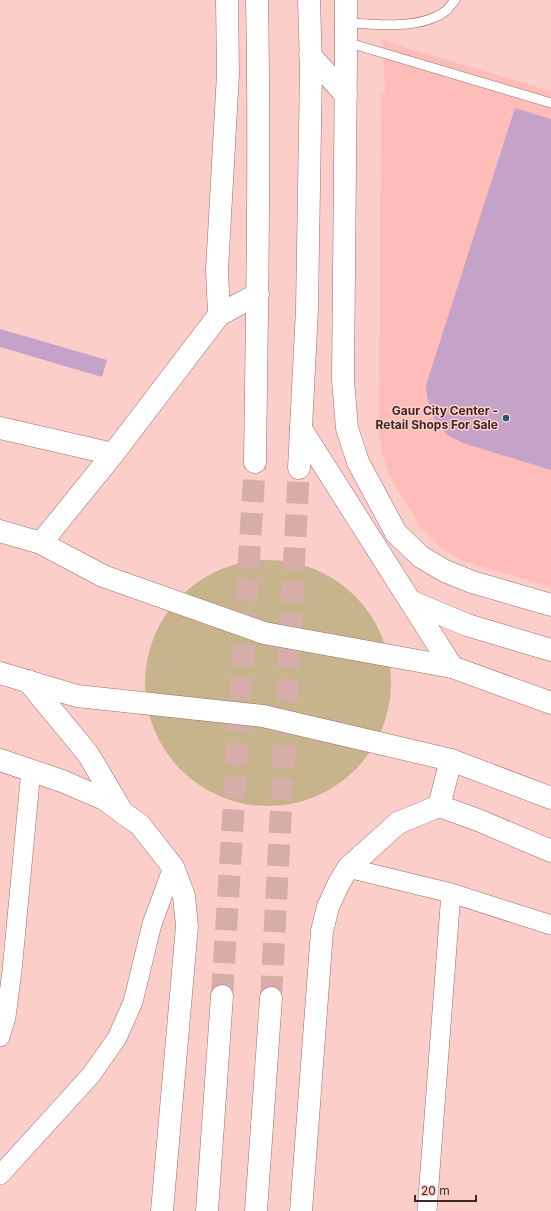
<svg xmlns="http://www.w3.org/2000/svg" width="551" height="1211" viewBox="0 0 551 1211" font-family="Inter,sans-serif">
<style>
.built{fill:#febdb8}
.green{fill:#c7b38c}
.building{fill:#c5a2c7}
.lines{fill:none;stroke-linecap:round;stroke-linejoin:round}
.secondary-tunnel{stroke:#d6ada9;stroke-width:22;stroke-dasharray:22 11;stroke-linecap:butt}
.service-casing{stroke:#9e6b67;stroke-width:10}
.minor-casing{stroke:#9e6b67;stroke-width:20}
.tertiary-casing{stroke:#9e6b67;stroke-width:23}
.secondary-casing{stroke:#9e6b67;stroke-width:23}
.service{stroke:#fff;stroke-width:9}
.minor{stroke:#fff;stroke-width:19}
.tertiary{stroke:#fff;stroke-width:22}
.secondary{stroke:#fff;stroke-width:22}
.poi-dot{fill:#116168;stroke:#fcceca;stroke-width:1.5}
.labels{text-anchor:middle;stroke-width:3;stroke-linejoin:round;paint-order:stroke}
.poi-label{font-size:12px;font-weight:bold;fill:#3e2826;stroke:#fcceca;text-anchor:end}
</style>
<rect width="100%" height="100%" fill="#fcceca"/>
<path class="built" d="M 382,39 L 404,47 L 551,91 L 551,587 L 463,561 L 442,549 L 421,528 L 391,479 L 384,459 L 379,437 L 381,95 L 385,92 Z"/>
<path class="green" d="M145 683a123 123 0 1 1 246 0a123 123 0 1 1-246 0Z"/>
<path class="building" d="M 515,108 L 551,119 L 551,470 L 463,443 L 447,435 L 432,416 L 427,396 L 426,385 Z
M 0,329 L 107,360 L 102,377 L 0,347 Z"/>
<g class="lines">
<path class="secondary-tunnel" d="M 222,996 L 255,462
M 271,998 L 299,468"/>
<defs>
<path id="service" d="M 346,22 C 376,25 422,30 447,10 C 450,7 452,3 455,0
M 346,42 L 551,103"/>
<path id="minor" d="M 348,868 L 451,893 L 551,925
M 0,1037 L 6,1017 L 12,971 L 31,770
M 0,1175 L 91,1075 L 117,1038 L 133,1002 L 152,924 L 173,867
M 427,1211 L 451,893"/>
<path id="tertiary" d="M 346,0 L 346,59 L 343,380 L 347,428 L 358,462 L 396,533 L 421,557 L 445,571 L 472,582 L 551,605
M 219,315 L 217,270 L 228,74 L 227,0
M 0,428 L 113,454
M 301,429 L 452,667
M 41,543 L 113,454 L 219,315 L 258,294
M 410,601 L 467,625 L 551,650
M 28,681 L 88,754 L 120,808
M 0,760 L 62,781 L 104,799 L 140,825 L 173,867 L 184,896 L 187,926 L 162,1211
M 439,806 L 451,760
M 301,1211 L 322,931 L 328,907 L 338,885 L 348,868 L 398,823 L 439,806 L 478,820 L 551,851"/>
<path id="secondary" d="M 310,55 L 346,95
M 255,462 C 257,308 260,154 257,0
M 299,468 L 307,309 L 311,68 L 309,0
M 0,531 L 41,543 L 103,576 L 264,633 L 452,667 L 551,703
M 0,673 L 77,696 L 263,716 L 451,760 L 551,798
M 207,1211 L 222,996
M 256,1211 L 271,998"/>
</defs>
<use href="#service" class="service-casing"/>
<use href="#minor" class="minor-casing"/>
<use href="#tertiary" class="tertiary-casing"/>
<use href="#secondary" class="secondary-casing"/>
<use href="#service" class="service"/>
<use href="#minor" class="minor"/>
<use href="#tertiary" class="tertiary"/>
<use href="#secondary" class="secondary"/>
</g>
<circle class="poi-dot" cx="506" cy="418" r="4"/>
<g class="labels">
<g class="poi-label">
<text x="498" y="415">Gaur City Center -<tspan x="498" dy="14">Retail Shops For Sale</tspan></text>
</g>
</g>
<path d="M415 1195v6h61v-6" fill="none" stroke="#3e2826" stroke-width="2"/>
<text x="421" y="1195" font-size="12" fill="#3e2826" stroke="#fcceca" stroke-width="3" paint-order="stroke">20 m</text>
</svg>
